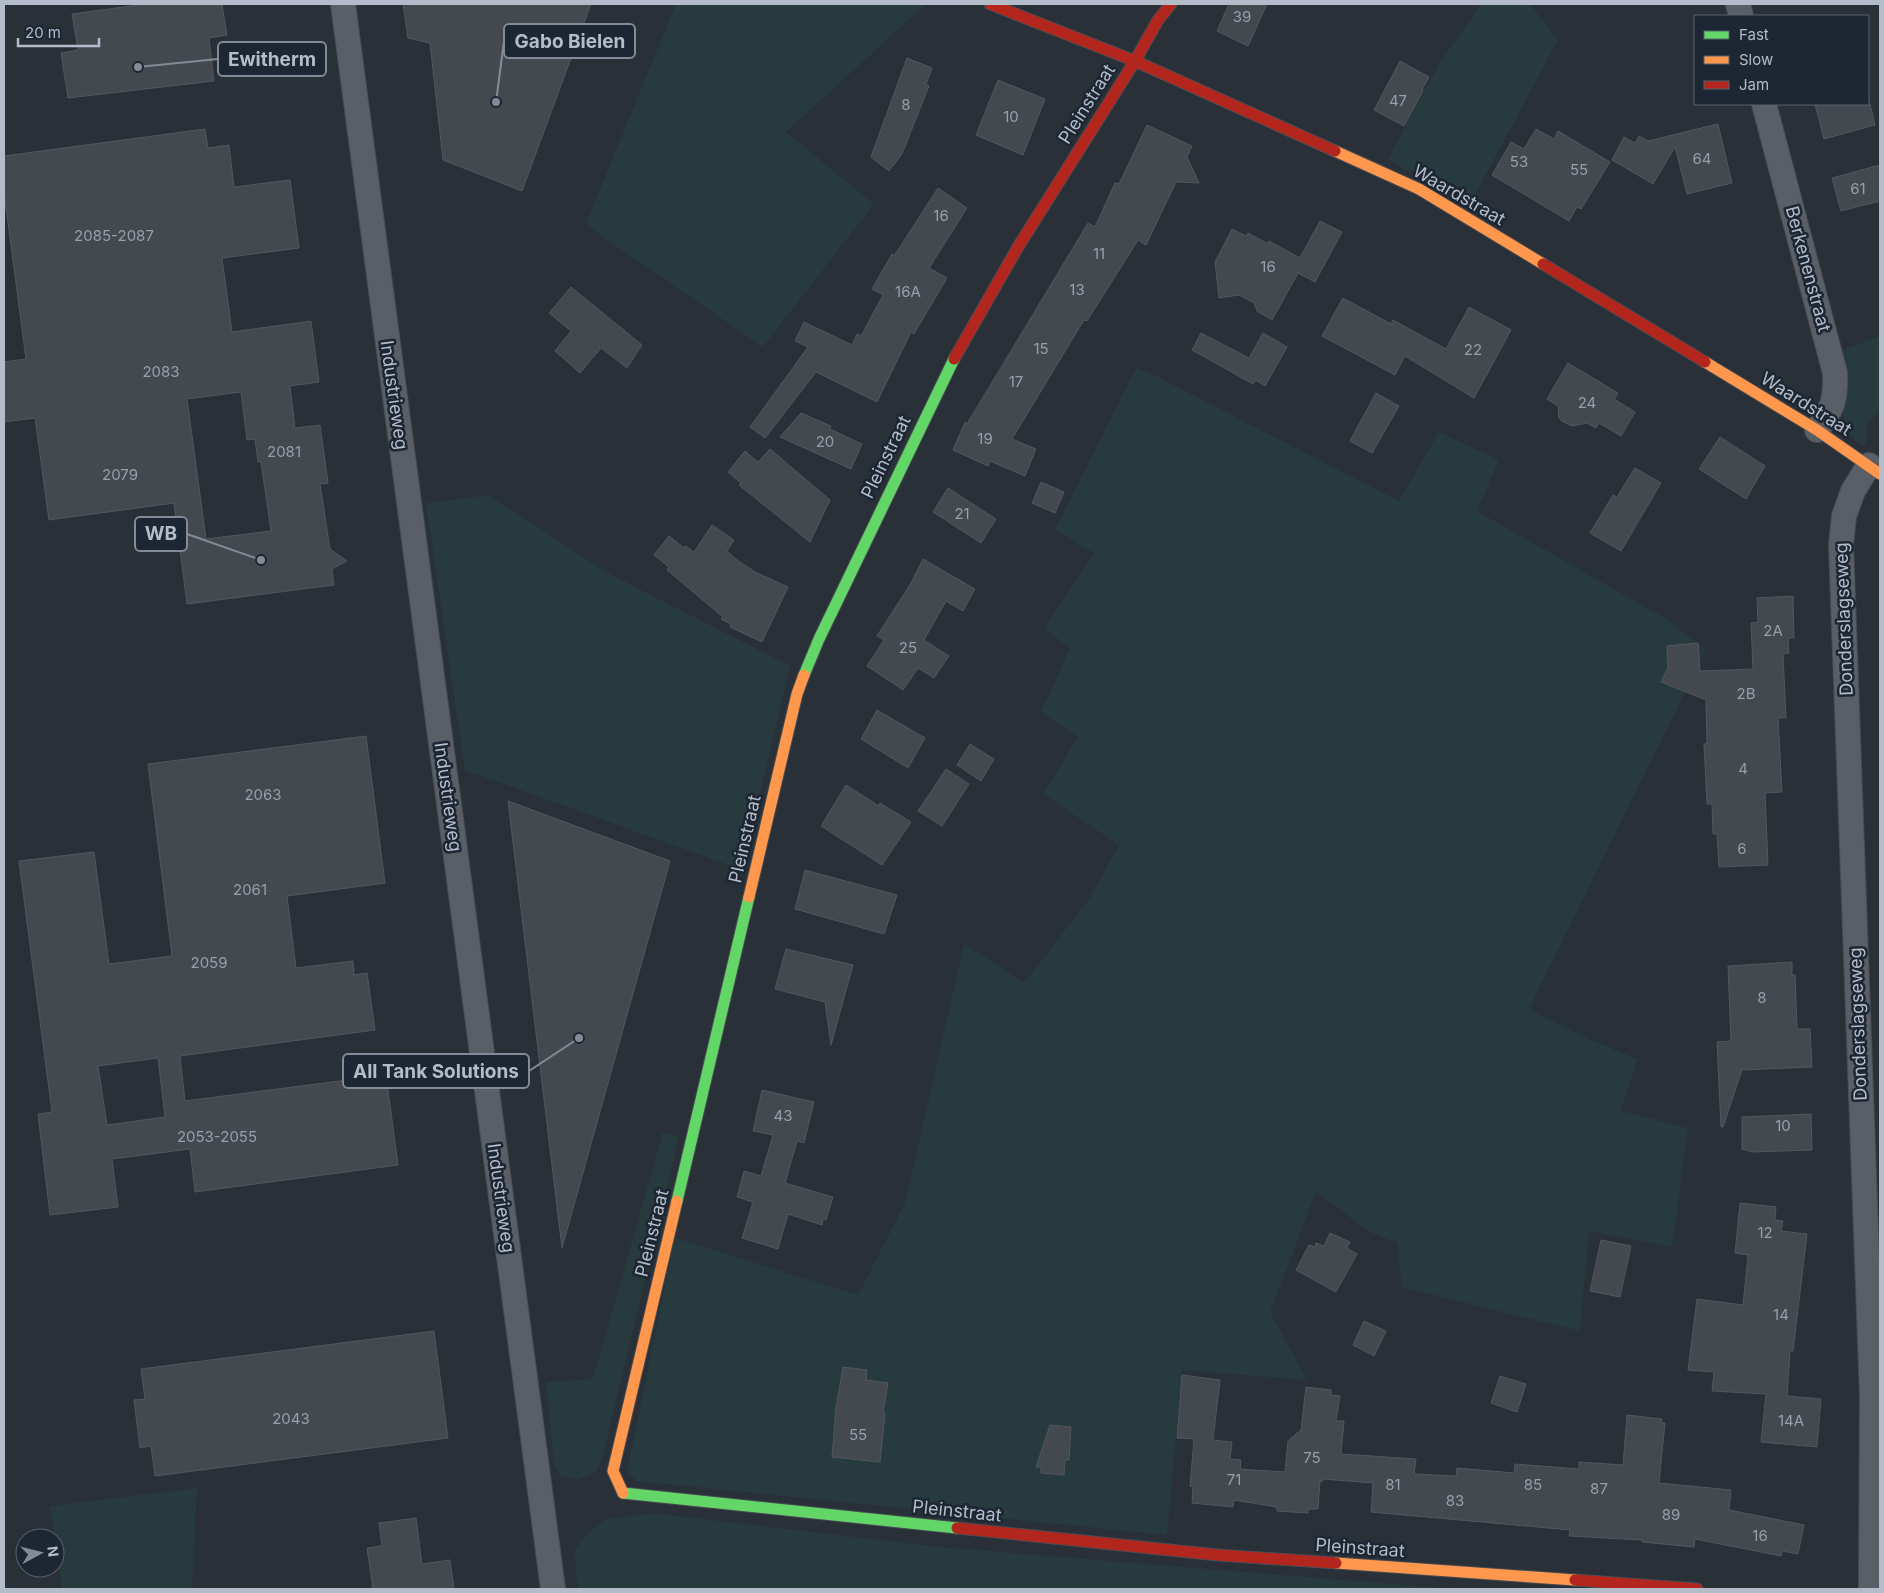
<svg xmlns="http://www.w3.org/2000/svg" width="1884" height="1593" viewBox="0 0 1884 1593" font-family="Inter,sans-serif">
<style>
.green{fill:#273a3e}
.building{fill:#444950;stroke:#52575f;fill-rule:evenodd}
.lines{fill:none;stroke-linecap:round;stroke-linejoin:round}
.street-casing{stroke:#484c53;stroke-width:26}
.fast-casing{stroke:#484c53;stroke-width:13}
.slow-casing{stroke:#484c53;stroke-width:13}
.jam-casing{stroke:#484c53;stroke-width:13}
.street{stroke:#5a5e66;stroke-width:24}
.fast{stroke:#63d668;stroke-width:11}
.slow{stroke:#ff974d;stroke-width:11}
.jam{stroke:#b3261e;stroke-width:11}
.labels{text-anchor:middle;stroke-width:5;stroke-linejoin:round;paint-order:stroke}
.number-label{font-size:15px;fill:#989fab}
.street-label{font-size:18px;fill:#b4bcc9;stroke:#1d2633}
.leader{fill:none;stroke:#848b96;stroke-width:2}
.callout-dot{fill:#848b96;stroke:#1d2633;stroke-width:2}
.callout{fill:#1d2633;stroke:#848b96;stroke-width:2}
.callout-label{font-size:19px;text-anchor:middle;font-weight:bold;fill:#b4bcc9}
</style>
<rect width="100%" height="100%" fill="#2a3038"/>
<path class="green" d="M 676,4 L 925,5 L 786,132 L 874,204 L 763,347 L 593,230 L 586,223 Z
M 1481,4 L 1530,4 L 1558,40 L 1468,208 L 1388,159 L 1439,64 Z
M 1880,336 L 1880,411 L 1866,423 L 1866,446 C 1863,445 1858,444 1855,441 C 1838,427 1839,374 1837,352 Z
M 1136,368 L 1156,376 L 1399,501 L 1439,432 L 1499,460 L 1477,511 L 1663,617 L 1706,649 L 1529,1009 L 1591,1040 L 1637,1059 L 1621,1111 L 1688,1128 L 1672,1247 L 1589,1231 L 1580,1331 L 1402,1287 L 1397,1243 L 1369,1232 L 1316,1192 L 1270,1312 L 1307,1380 L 1182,1370 L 1167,1535 L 636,1481 L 627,1471 L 675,1238 L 858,1295 L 905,1203 L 964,944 L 1024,983 L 1089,899 L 1119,845 L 1043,794 L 1078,737 L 1041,712 L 1070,648 L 1044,628 L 1094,553 L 1055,530 Z
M 489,495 L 606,572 L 790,666 L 742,870 L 465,770 L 426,503 Z
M 663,1132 L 679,1137 L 602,1460 L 595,1473 L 577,1480 L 561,1476 L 554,1465 L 546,1382 L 593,1379 Z
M 197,1488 L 192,1589 L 62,1589 L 50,1506 Z
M 652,1513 L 940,1547 L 1454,1589 L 578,1589 L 574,1551 L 584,1537 L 604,1520 Z"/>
<path class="building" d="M 146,4 L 222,4 L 227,35 L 209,38 L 214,81 L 68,98 L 61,53 L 78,50 L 72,14 Z
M 403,4 L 591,4 L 522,191 L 443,160 L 430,43 L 408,38 Z
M 1229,4 L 1267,4 L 1248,46 L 1217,31 Z
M 907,58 L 932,68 L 926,84 L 929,86 L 902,154 L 889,171 L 871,157 Z
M 1400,61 L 1429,77 L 1422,90 L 1423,91 L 1404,126 L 1374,110 Z
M 998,80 L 1045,99 L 1023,155 L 976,135 Z
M 1815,104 L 1870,104 L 1875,125 L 1824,139 Z
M 1718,124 L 1732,183 L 1687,194 L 1675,147 L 1653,184 L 1612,160 L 1624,137 L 1635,143 L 1639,136 L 1648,141 Z
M 1147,125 L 1192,146 L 1187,157 L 1199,183 L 1176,182 L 1146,245 L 1138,240 L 1087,321 L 1084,320 L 1012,439 L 1036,449 L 1025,476 L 990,461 L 988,466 L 953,450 L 965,422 L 967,424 L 1088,223 L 1095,227 L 1115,183 L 1119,184 Z
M 205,129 L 208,148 L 229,145 L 234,187 L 290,180 L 299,248 L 222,258 L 232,332 L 311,321 L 319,382 L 290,386 L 295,428 L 320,425 L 328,483 L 320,484 L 330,549 L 347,561 L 332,569 L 334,585 L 187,604 L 174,503 L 49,520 L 35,418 L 4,422 L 4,362 L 26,359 L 4,192 L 4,156 ZM 241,392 L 247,440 L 255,439 L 258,462 L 261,462 L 271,531 L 206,539 L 187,399 Z
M 1536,129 L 1554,139 L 1558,131 L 1610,162 L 1581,209 L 1577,207 L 1569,221 L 1492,175 L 1511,142 L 1524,149 Z
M 1880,165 L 1880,201 L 1841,211 L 1832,178 Z
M 938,188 L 967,208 L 929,268 L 947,278 L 914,334 L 911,332 L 877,402 L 816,372 L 765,438 L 750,427 L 808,347 L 795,341 L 804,322 L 852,345 L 857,334 L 861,336 L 883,295 L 872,289 L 892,254 L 894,256 Z
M 1320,221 L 1342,232 L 1315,282 L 1298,273 L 1272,320 L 1257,311 L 1254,303 L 1239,295 L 1219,298 L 1215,262 L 1232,229 L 1246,236 L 1248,233 L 1268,244 L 1269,241 L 1300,258 Z
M 571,287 L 642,345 L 627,368 L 601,348 L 580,373 L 555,351 L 571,331 L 549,313 Z
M 1343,298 L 1391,324 L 1393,320 L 1446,349 L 1469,307 L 1511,330 L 1474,398 L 1405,356 L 1395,375 L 1322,336 Z
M 1201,333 L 1249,358 L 1263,333 L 1287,347 L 1265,386 L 1256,380 L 1253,384 L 1192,350 Z
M 1568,363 L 1618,393 L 1614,399 L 1635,412 L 1621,436 L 1599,423 L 1596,428 L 1587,423 L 1572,426 L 1562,421 L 1559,418 L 1558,406 L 1547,399 Z
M 1376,393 L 1399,406 L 1372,453 L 1350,441 Z
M 801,413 L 831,426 L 830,429 L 862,444 L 851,469 L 780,437 Z
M 1720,437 L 1765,466 L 1746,499 L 1699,469 Z
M 770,449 L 830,500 L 810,542 L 739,485 L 741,483 L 728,472 L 745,451 L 758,462 Z
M 1635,468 L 1661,483 L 1621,551 L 1590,533 L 1613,495 L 1617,497 Z
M 1041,482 L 1064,492 L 1055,513 L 1032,503 Z
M 948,488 L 996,519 L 981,543 L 933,512 Z
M 712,525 L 734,540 L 727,551 L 737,560 L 755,572 L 788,587 L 762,642 L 730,627 L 731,624 L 721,619 L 723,617 L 667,570 L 669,567 L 654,555 L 669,536 L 684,548 L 686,546 L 694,552 Z
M 923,559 L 975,589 L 963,611 L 946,601 L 924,640 L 949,656 L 934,678 L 918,668 L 903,690 L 867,666 L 884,640 L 877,636 L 910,585 Z
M 1793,596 L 1794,638 L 1788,638 L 1789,653 L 1783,654 L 1786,718 L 1778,718 L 1782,792 L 1765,793 L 1768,865 L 1719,867 L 1717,834 L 1713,834 L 1712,804 L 1707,804 L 1704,744 L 1707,744 L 1706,700 L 1661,682 L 1668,668 L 1667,646 L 1698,643 L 1700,671 L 1753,669 L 1751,623 L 1758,622 L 1757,598 Z
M 877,710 L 925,738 L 908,768 L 861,739 Z
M 366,736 L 385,883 L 287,896 L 296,968 L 353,961 L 354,975 L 367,973 L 375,1030 L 180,1056 L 185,1101 L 386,1075 L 398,1165 L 195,1192 L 190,1149 L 112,1159 L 118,1207 L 50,1215 L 38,1114 L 52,1112 L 19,861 L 94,852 L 109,964 L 172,956 L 148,764 ZM 158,1058 L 165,1117 L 107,1125 L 98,1066 Z
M 970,744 L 994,759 L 981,781 L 957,765 Z
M 946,769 L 969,784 L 942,826 L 918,811 Z
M 846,785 L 879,806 L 880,803 L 911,822 L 882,865 L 821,826 Z
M 508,801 L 670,861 L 562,1248 Z
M 805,870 L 897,895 L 884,934 L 795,909 Z
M 786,949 L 853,965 L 831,1045 L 825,1002 L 775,989 Z
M 1792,962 L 1792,975 L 1795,975 L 1797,1029 L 1810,1029 L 1812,1067 L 1742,1070 L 1723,1127 L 1721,1127 L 1717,1042 L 1731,1041 L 1728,966 Z
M 762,1090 L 814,1102 L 804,1143 L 797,1141 L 785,1183 L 833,1197 L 826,1220 L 823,1219 L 822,1225 L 788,1214 L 778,1249 L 742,1238 L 753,1202 L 737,1197 L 744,1171 L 761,1176 L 773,1135 L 753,1131 Z
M 1811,1114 L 1812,1150 L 1752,1152 L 1742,1149 L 1742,1117 Z
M 1740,1203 L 1776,1207 L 1775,1220 L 1783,1221 L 1781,1231 L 1807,1234 L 1793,1351 L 1790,1351 L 1787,1396 L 1821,1399 L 1817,1447 L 1761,1442 L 1766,1394 L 1712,1391 L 1714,1372 L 1688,1370 L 1697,1299 L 1743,1305 L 1748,1255 L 1735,1253 Z
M 1330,1233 L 1350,1242 L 1347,1248 L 1357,1254 L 1336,1292 L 1296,1270 L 1309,1245 L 1315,1247 L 1316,1243 L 1324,1246 Z
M 1601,1240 L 1631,1246 L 1620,1297 L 1590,1291 Z
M 1364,1321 L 1386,1331 L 1374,1356 L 1353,1345 Z
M 434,1331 L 448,1438 L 155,1476 L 151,1446 L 140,1448 L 134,1400 L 145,1399 L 141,1369 Z
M 843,1367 L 867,1370 L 866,1380 L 888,1383 L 883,1413 L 885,1413 L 880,1462 L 832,1457 L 836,1408 Z
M 1182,1375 L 1220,1380 L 1213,1440 L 1232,1442 L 1230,1459 L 1241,1460 L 1240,1469 L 1285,1472 L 1288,1441 L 1301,1430 L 1306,1387 L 1331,1390 L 1331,1395 L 1340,1396 L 1336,1421 L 1344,1421 L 1341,1454 L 1416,1459 L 1414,1474 L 1456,1476 L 1457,1468 L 1514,1473 L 1515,1464 L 1579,1469 L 1579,1462 L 1623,1465 L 1627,1415 L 1662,1419 L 1661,1423 L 1665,1423 L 1659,1483 L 1731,1490 L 1729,1510 L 1804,1525 L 1798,1554 L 1782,1551 L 1781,1556 L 1695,1539 L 1694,1547 L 1642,1542 L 1642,1540 L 1569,1536 L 1570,1530 L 1371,1512 L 1373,1483 L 1323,1479 L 1323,1481 L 1320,1481 L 1318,1509 L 1308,1509 L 1308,1513 L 1277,1511 L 1277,1507 L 1234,1500 L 1233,1507 L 1192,1503 L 1193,1487 L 1190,1486 L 1194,1439 L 1177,1438 Z
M 1500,1376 L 1526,1384 L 1517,1412 L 1491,1403 Z
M 1050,1425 L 1071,1427 L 1069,1460 L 1065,1460 L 1064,1475 L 1041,1473 L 1041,1467 L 1036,1467 Z
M 416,1518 L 422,1564 L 450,1560 L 454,1589 L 373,1589 L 367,1548 L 382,1546 L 379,1523 Z"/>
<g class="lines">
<defs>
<path id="street" d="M 343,4 L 553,1589
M 1738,4 L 1741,16
M 1764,104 L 1835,373 C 1836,400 1833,408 1817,430
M 1869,465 L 1853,491 L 1844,516 L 1841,545 L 1872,1396 L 1871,1589"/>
<path id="fast" d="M 804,675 L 819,639 L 954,359
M 677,1201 L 749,897
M 623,1493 L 957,1528"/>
<path id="slow" d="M 1335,151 L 1419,189 L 1543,264
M 1705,362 L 1817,430 L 1880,474
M 749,897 L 797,694 L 804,675
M 623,1493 L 613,1471 L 677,1201
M 1336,1563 L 1575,1580"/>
<path id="jam" d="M 990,4 L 1135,61 L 1335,151
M 1543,264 L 1705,362
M 954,359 L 1018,247 L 1135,61 L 1158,20 L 1171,4
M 957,1528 L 1218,1555 L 1336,1563
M 1575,1580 L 1697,1589"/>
</defs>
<use href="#street" class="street-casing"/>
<use href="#fast" class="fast-casing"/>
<use href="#slow" class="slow-casing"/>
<use href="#jam" class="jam-casing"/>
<use href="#street" class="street"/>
<use href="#fast" class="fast"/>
<use href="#slow" class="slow"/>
<use href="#jam" class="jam"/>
</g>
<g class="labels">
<g class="number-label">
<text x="1242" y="22">39</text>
<text x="1398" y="106">47</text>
<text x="906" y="110">8</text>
<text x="1011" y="122">10</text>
<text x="1702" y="164">64</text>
<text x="1519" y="167">53</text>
<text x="1579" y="175">55</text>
<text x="1858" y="194">61</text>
<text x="941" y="221">16</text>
<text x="114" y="241">2085-2087</text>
<text x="1099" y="259">11</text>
<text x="1268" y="272">16</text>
<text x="1077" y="295">13</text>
<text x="908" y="297">16A</text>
<text x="1041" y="354">15</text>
<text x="1473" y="355">22</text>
<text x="161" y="377">2083</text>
<text x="1016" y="387">17</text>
<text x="1587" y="408">24</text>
<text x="985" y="444">19</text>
<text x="825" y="447">20</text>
<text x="284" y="457">2081</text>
<text x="120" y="480">2079</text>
<text x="962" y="519">21</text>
<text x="1773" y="636">2A</text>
<text x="908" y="653">25</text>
<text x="1746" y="699">2B</text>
<text x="1743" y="774">4</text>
<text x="263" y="800">2063</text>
<text x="1742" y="854">6</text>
<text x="250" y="895">2061</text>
<text x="209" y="968">2059</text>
<text x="1762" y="1003">8</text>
<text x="783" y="1121">43</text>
<text x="1783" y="1131">10</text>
<text x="217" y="1142">2053-2055</text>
<text x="1765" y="1238">12</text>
<text x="1781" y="1320">14</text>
<text x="291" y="1424">2043</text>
<text x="1791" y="1426">14A</text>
<text x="858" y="1440">55</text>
<text x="1312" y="1463">75</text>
<text x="1234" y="1485">71</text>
<text x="1393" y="1490">81</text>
<text x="1533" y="1490">85</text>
<text x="1599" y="1494">87</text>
<text x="1455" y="1506">83</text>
<text x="1671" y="1520">89</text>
<text x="1760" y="1541">16</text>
</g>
<g class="street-label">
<text transform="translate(1087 104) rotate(-58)" y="6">Pleinstraat</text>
<text transform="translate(1459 195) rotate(30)" y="6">Waardstraat</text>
<text transform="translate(1808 269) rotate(75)" y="6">Berkenenstraat</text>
<text transform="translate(394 395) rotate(82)" y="6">Industrieweg</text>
<text transform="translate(1806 404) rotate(32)" y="6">Waardstraat</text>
<text transform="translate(886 457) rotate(-64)" y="6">Pleinstraat</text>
<text transform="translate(1844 619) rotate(-92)" y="6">Donderslagseweg</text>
<text transform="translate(448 797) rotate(82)" y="6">Industrieweg</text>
<text transform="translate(745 839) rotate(-77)" y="6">Pleinstraat</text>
<text transform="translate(1858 1024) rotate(-92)" y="6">Donderslagseweg</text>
<text transform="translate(501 1198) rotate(82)" y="6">Industrieweg</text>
<text transform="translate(652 1233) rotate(-76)" y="6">Pleinstraat</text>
<text transform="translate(957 1511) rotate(6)" y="6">Pleinstraat</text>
<text transform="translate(1360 1548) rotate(4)" y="6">Pleinstraat</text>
</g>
</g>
<path class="leader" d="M496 102L504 41M138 67L218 59M261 560L187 534M579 1038L529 1071"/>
<g class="callout-dot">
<circle cx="496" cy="102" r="5"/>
<circle cx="138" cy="67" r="5"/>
<circle cx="261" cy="560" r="5"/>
<circle cx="579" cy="1038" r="5"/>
</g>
<g class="callout">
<rect x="504" y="24" width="131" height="34" rx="5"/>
<rect x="218" y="42" width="108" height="34" rx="5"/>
<rect x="135" y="517" width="52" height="34" rx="5"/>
<rect x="343" y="1054" width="186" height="34" rx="5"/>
</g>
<g class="callout-label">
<text x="570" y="48">Gabo Bielen</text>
<text x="272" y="66">Ewitherm</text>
<text x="161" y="540">WB</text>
<text x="436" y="1078">All Tank Solutions</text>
</g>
<rect width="1884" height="1593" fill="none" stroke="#b4bcc9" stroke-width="10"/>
<rect x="1694" y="15" width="175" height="90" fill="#1d2633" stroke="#59626f"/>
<rect x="1704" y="31" width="25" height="8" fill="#63d668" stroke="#59626f"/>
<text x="1739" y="40" font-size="15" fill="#b4bcc9">Fast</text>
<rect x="1704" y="56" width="25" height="8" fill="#ff974d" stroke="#59626f"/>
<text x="1739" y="65" font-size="15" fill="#b4bcc9">Slow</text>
<rect x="1704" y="81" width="25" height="8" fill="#b3261e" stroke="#59626f"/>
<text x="1739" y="90" font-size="15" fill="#b4bcc9">Jam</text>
<g transform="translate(40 1553) rotate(83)"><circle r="24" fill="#1d2633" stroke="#59626f"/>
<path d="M0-4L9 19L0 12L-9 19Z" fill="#848b96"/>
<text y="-8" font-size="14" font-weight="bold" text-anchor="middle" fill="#b4bcc9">N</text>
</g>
<path d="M18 38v8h81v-8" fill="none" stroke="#b4bcc9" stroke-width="2.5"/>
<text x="25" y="38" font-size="15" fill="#b4bcc9" stroke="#1d2633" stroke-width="4" paint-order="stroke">20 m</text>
</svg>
